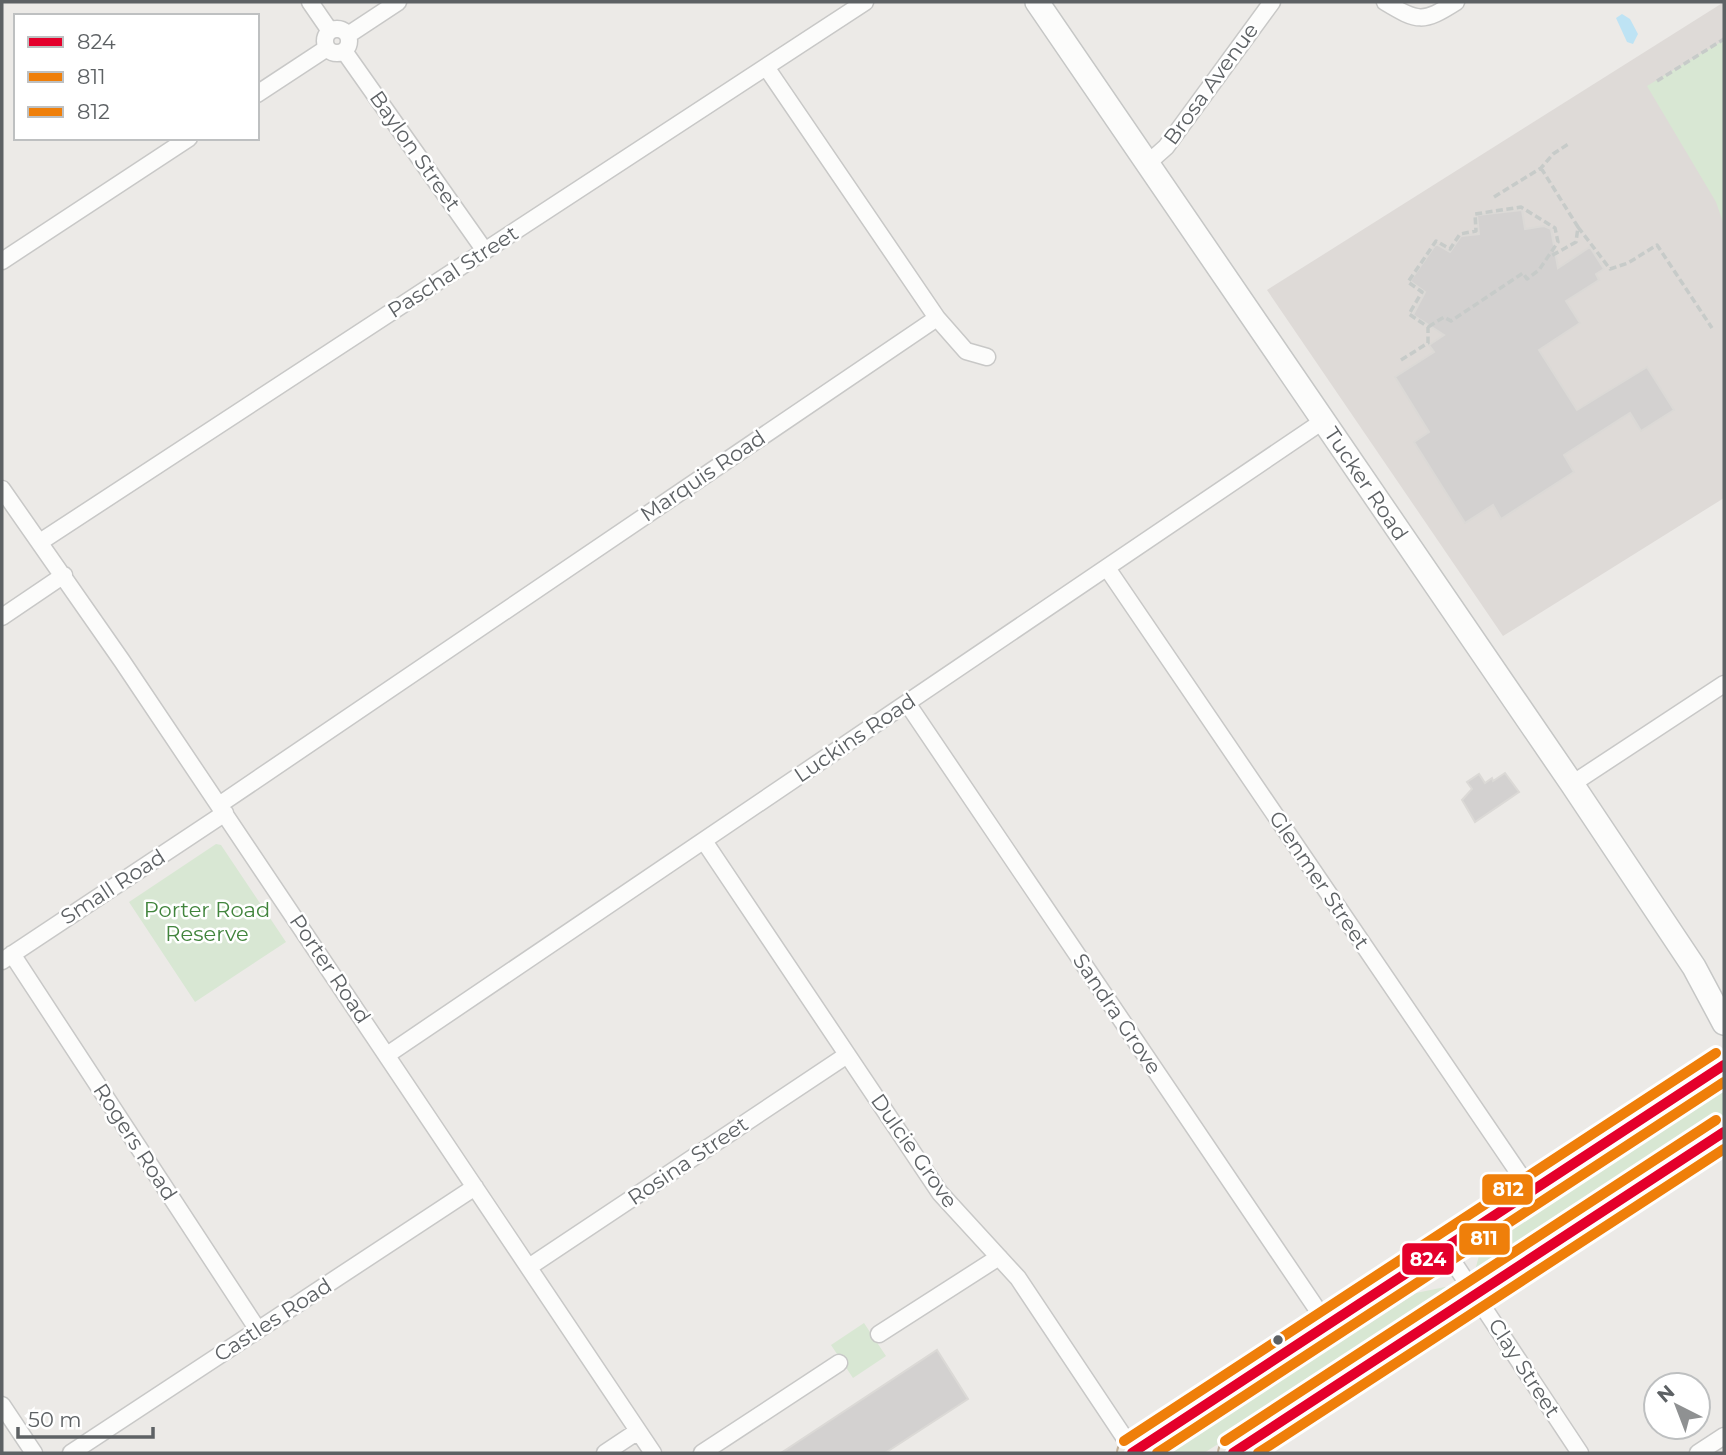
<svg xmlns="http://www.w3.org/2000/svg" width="1726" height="1455" viewBox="0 0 1726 1455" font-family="Montserrat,sans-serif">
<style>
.education{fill:#dedad7}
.green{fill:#d8e7d3}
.water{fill:#bee3f4}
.building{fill:#d3d1d0;stroke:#dbd9d6;stroke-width:2}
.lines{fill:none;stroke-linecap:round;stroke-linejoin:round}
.street-casing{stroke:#c8c8c7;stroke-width:19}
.secondary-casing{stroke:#c6c7c6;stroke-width:26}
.highway-casing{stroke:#c1af97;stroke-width:32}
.path{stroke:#c7cbc9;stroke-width:3.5;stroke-dasharray:7 3.5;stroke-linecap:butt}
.street{stroke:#fcfcfb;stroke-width:16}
.secondary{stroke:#fcfcfb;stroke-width:23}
.highway{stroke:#eee9e2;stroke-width:28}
.bus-1-casing{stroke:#fff;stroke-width:16}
.bus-2-casing{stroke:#fff;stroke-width:16}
.bus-3-casing{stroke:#fff;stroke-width:16}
.bus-1{stroke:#e4002b;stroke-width:10}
.bus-2{stroke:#ef7f0a;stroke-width:10}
.bus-3{stroke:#ef7f0a;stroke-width:10}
.bus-dot{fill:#5d6164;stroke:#fff;stroke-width:2.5}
.labels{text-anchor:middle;stroke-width:5;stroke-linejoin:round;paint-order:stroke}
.street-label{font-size:21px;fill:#5d6164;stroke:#fff}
.park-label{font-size:21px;fill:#41843c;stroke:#fff}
.line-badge{stroke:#fff;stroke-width:2.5}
.badge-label{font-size:19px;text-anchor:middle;font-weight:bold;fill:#fff}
</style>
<rect width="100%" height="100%" fill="#eceae7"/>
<path class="education" d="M 1724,2 L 1724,498 L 1503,636 L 1267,290 Z"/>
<path class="green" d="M 1724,40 L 1724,225 L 1716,202 L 1647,86 Z
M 216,844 L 221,845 L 286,942 L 195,1002 L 129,902 Z
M 1724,1081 L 1724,1117 L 1499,1265 L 1483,1273 L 1476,1267 L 1480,1252 L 1493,1232 Z
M 1445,1287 L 1448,1288 L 1446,1292 L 1427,1311 L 1204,1453 L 1157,1453 L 1259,1386 L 1369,1324 L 1416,1293 Z
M 864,1323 L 886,1356 L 853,1378 L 831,1345 Z"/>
<path class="water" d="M 1622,14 L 1630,19 L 1638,34 L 1633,44 L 1627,42 L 1616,18 Z"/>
<path class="building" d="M 1522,210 L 1525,229 L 1544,226 L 1551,229 L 1558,268 L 1590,247 L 1604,269 L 1596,274 L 1599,280 L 1566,301 L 1580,323 L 1539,350 L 1577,410 L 1647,367 L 1674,410 L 1641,431 L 1630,413 L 1564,455 L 1574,472 L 1501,519 L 1493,505 L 1465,523 L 1414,442 L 1429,432 L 1395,377 L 1434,352 L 1429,345 L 1444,335 L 1413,315 L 1425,292 L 1410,281 L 1436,244 L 1450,252 L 1461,236 L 1479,234 L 1477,215 Z
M 1505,773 L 1519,792 L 1475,822 L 1462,800 L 1472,789 L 1467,782 L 1479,774 L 1485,783 L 1492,778 L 1493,781 Z
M 937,1350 L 968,1399 L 885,1453 L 781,1453 Z"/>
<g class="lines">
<defs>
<path id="street" d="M 310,2 L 330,31
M 1385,2 C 1418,22 1423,23 1456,2
M325 41a12 12 0 1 1 24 0a12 12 0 1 1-24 0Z
M 348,35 L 398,2
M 344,51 L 485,251
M 257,94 L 327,48
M 1148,163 L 1166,147 L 1272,2
M 2,261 L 189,138
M 937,318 L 966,351 L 987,357
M 2,489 L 122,661 L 653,1453
M 40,542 L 865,2
M 1107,568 L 1531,1191
M 2,617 L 64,575
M 907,703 L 1327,1324
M 1572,784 L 1724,684
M 219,805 L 937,318 L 766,67
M 704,841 L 940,1193 L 1018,1278 L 1134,1452
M 12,954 L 258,1330
M 2,961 L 225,813
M 387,1055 L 1323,421
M 1444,1248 L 1580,1453
M 529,1267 L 847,1055
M 879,1334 L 999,1257
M 2,1405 L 34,1453
M 71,1453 L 475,1187
M 605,1453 L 638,1431
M 702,1453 L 839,1363
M 1698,1453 L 1724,1436"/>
<path id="secondary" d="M 1037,2 L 1572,784 L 1694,967 L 1724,1023"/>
<path id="highway" d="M 1132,1453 L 1724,1065
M 1233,1453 L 1724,1132"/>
</defs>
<use href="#street" class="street-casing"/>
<use href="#secondary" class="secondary-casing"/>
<use href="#highway" class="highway-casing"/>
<path class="path" d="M 1657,81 L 1724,39
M 1541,168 L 1578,227 L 1576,242 L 1551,256
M 1494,197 L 1541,168 L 1553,154 L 1570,143
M 1578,227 L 1610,269 L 1628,263 L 1657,245 L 1712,328
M 1401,360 L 1428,343 L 1428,327 L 1409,314 L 1422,292 L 1408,282 L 1436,241 L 1450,249 L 1460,234 L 1476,231 L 1475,214 L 1521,207 L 1555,228 L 1558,242 L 1539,270 L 1527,279 L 1523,273 L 1451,321 L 1444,317 L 1428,327"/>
<use href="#street" class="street"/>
<use href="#secondary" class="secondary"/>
<use href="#highway" class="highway"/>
<defs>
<path id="bus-1" d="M 1132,1453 L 1724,1065
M 1233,1453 L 1724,1132"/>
<path id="bus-2" d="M 1157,1453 L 1724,1082
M 1258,1453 L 1724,1149"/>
<path id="bus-3" d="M 1124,1441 L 1716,1053
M 1225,1441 L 1716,1120"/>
</defs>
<use href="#bus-1" class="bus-1-casing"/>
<use href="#bus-2" class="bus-2-casing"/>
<use href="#bus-3" class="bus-3-casing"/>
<use href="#bus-1" class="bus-1"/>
<use href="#bus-2" class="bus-2"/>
<use href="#bus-3" class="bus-3"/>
</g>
<circle class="bus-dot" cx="1278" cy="1340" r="6"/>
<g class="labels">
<g class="street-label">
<text transform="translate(1211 84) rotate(-54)" y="7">Brosa Avenue</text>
<text transform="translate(415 151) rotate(55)" y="7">Baylon Street</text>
<text transform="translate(453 272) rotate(-33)" y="7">Paschal Street</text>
<text transform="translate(703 476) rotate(-34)" y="7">Marquis Road</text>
<text transform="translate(1366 484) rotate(56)" y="7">Tucker Road</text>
<text transform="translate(855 738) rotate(-34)" y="7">Luckins Road</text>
<text transform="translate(1319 880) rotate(56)" y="7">Glenmer Street</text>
<text transform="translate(113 887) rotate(-33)" y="7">Small Road</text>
<text transform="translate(330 969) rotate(56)" y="7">Porter Road</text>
<text transform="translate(1117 1014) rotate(56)" y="7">Sandra Grove</text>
<text transform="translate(135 1142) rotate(57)" y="7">Rogers Road</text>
<text transform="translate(914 1151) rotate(55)" y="7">Dulcie Grove</text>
<text transform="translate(688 1161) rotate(-34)" y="7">Rosina Street</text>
<text transform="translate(273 1320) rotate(-33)" y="7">Castles Road</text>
<text transform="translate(1524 1368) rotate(57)" y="7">Clay Street</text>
</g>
<g class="park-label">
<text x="207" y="917">Porter Road<tspan x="207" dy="24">Reserve</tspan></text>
</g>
</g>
<g class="line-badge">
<rect x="1481" y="1173" width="53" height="33" rx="7" fill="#ef7f0a"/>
<rect x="1458" y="1222" width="53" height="34" rx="7" fill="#ef7f0a"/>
<rect x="1401" y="1242" width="54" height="34" rx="7" fill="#e4002b"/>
</g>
<g class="badge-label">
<text x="1508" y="1196">812</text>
<text x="1484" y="1245">811</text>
<text x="1428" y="1266">824</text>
</g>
<rect width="1726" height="1455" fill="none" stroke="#5d6164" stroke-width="7"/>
<rect x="14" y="14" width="245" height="126" fill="#ffffff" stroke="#bec0c1" stroke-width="2"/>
<rect x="28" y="37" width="35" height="10" fill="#e4002b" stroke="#bec0c1" stroke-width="2"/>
<text x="77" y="49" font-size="21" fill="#5d6164">824</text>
<rect x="28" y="72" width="35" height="10" fill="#ef7f0a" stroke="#bec0c1" stroke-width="2"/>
<text x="77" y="84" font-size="21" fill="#5d6164">811</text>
<rect x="28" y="107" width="35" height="10" fill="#ef7f0a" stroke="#bec0c1" stroke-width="2"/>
<text x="77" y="119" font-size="21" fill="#5d6164">812</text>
<g transform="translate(1677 1406) rotate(318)"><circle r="33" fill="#ffffff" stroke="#bec0c1" stroke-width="2"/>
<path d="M0-5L12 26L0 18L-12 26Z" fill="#8f9192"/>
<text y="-10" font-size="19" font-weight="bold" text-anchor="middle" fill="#5d6164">N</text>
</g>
<path d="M18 1427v10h135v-10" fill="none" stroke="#5d6164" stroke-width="3.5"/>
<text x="28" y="1427" font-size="21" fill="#5d6164" stroke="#ffffff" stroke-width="5" paint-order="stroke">50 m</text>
</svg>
